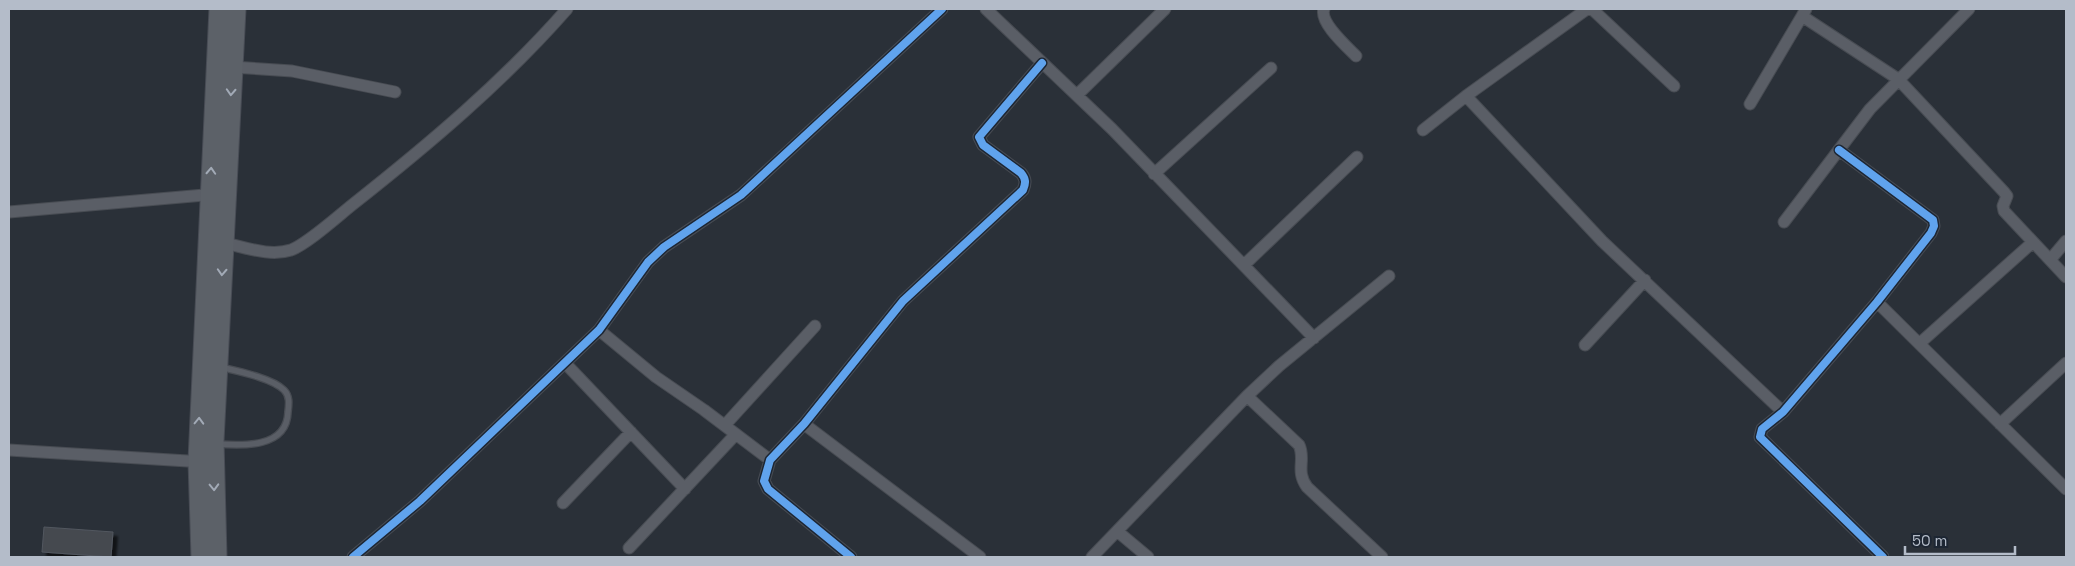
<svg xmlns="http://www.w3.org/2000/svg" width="2075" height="566" viewBox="0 0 2075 566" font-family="'Space Grotesk',sans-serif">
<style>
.building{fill:#444950;stroke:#52575f;filter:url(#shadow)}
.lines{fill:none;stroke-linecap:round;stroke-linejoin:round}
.lane-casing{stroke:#484c53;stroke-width:8}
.street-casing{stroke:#484c53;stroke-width:13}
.primary-casing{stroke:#484c55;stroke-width:21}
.lane{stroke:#5a5e66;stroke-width:5.5}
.street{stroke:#5a5e66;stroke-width:11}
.primary{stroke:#5c6168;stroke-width:19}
.cycleway-casing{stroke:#1d2633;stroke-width:11}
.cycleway{stroke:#60a3ed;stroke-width:8}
.oneway{stroke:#a2aab6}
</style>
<defs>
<filter id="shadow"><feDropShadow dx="4.5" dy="4.5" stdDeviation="1" flood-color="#0009"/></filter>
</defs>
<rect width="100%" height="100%" fill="#2a3038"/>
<path class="building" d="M 44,527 L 113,532 L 111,557 L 42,552 Z"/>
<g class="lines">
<defs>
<path id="lane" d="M 217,444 C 243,446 287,448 288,412 C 289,404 290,396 284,390 C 272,378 237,371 220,367"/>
<path id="street" d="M 986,9 L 1112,129 L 1314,338
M 1324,9 C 1319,22 1346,46 1356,56
M 1592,9 L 1674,86
M 1806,9 L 1802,16 L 1898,79 L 2004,192 L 2007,196 L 2003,206 L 2004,211 L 2066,277
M 232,67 L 292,71 L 395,92
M 1077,95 L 1165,9
M 1466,96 L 1602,241 L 1783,412
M 1750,104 L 1802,16
M 1423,130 L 1466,96 L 1587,9
M 1839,150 L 1933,220 L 1934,226 L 1931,233 L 1877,302 L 1783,412 L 1762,429 L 1760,437 L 1883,557
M 1154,174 L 1271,68
M 9,212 L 216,194
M 1784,222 L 1870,109 L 1969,9
M 224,243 C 245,247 269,257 291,250 C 307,244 337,217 352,205 C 428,145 503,82 567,9
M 2050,260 L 2066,241
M 1244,265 L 1357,157
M 1877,302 L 2066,489
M 599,330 L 656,377 L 704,410 L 770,460
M 1920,343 L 2033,242
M 1585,345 L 1645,280
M 565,363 L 685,489
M 1247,396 L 1299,445 C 1306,459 1295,471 1307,487 L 1382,557
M 804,424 L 980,557
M 2000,424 L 2066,363
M 725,425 L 815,326
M 9,450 L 204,462
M 563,503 L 631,432
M 1117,531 L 1148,557
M 629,548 L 736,434
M 353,557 L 420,501 L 599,330 L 648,262 L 664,247 L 741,195 L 942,9
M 851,557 L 768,489 L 764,481 L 770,460 L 804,424 L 903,301 L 1023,190 C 1026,183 1026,179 1021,173 L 983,145 L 979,137 L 1042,63
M 1092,557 L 1247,396 L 1279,366 L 1389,276"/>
<path id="primary" d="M 201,557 L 198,461 L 219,9
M 217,557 L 214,441 L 236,9"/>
</defs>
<use href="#lane" class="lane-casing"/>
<use href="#street" class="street-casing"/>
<use href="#primary" class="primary-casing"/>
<use href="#lane" class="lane"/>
<use href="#street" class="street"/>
<use href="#primary" class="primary"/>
<defs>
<path id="cycleway" d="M 1839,150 L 1933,220 L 1934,226 L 1931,233 L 1877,302 L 1783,412 L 1762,429 L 1760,437 L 1883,557
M 353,557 L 420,501 L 599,330 L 648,262 L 664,247 L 741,195 L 942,9
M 851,557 L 768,489 L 764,481 L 770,460 L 804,424 L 903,301 L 1023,190 C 1026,183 1026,179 1021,173 L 983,145 L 979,137 L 1042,63"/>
</defs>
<use href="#cycleway" class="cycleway-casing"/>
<use href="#cycleway" class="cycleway"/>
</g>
<defs><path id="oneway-chevron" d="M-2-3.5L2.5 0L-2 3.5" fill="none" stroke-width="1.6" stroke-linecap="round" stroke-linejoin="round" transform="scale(1.25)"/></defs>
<g class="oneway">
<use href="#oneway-chevron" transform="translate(231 92) rotate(93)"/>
<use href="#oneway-chevron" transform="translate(211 171) rotate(-87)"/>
<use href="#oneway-chevron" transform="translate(222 272) rotate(93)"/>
<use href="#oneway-chevron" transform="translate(199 421) rotate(-88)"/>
<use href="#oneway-chevron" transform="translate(214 487) rotate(88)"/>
</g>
<rect width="2075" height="566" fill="none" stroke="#b4bcc9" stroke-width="20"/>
<path d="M1905 546v8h110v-8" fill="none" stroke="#b4bcc9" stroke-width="2.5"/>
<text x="1912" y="546" font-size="15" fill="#b4bcc9" stroke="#1d2633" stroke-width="4" paint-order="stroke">50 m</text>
</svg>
